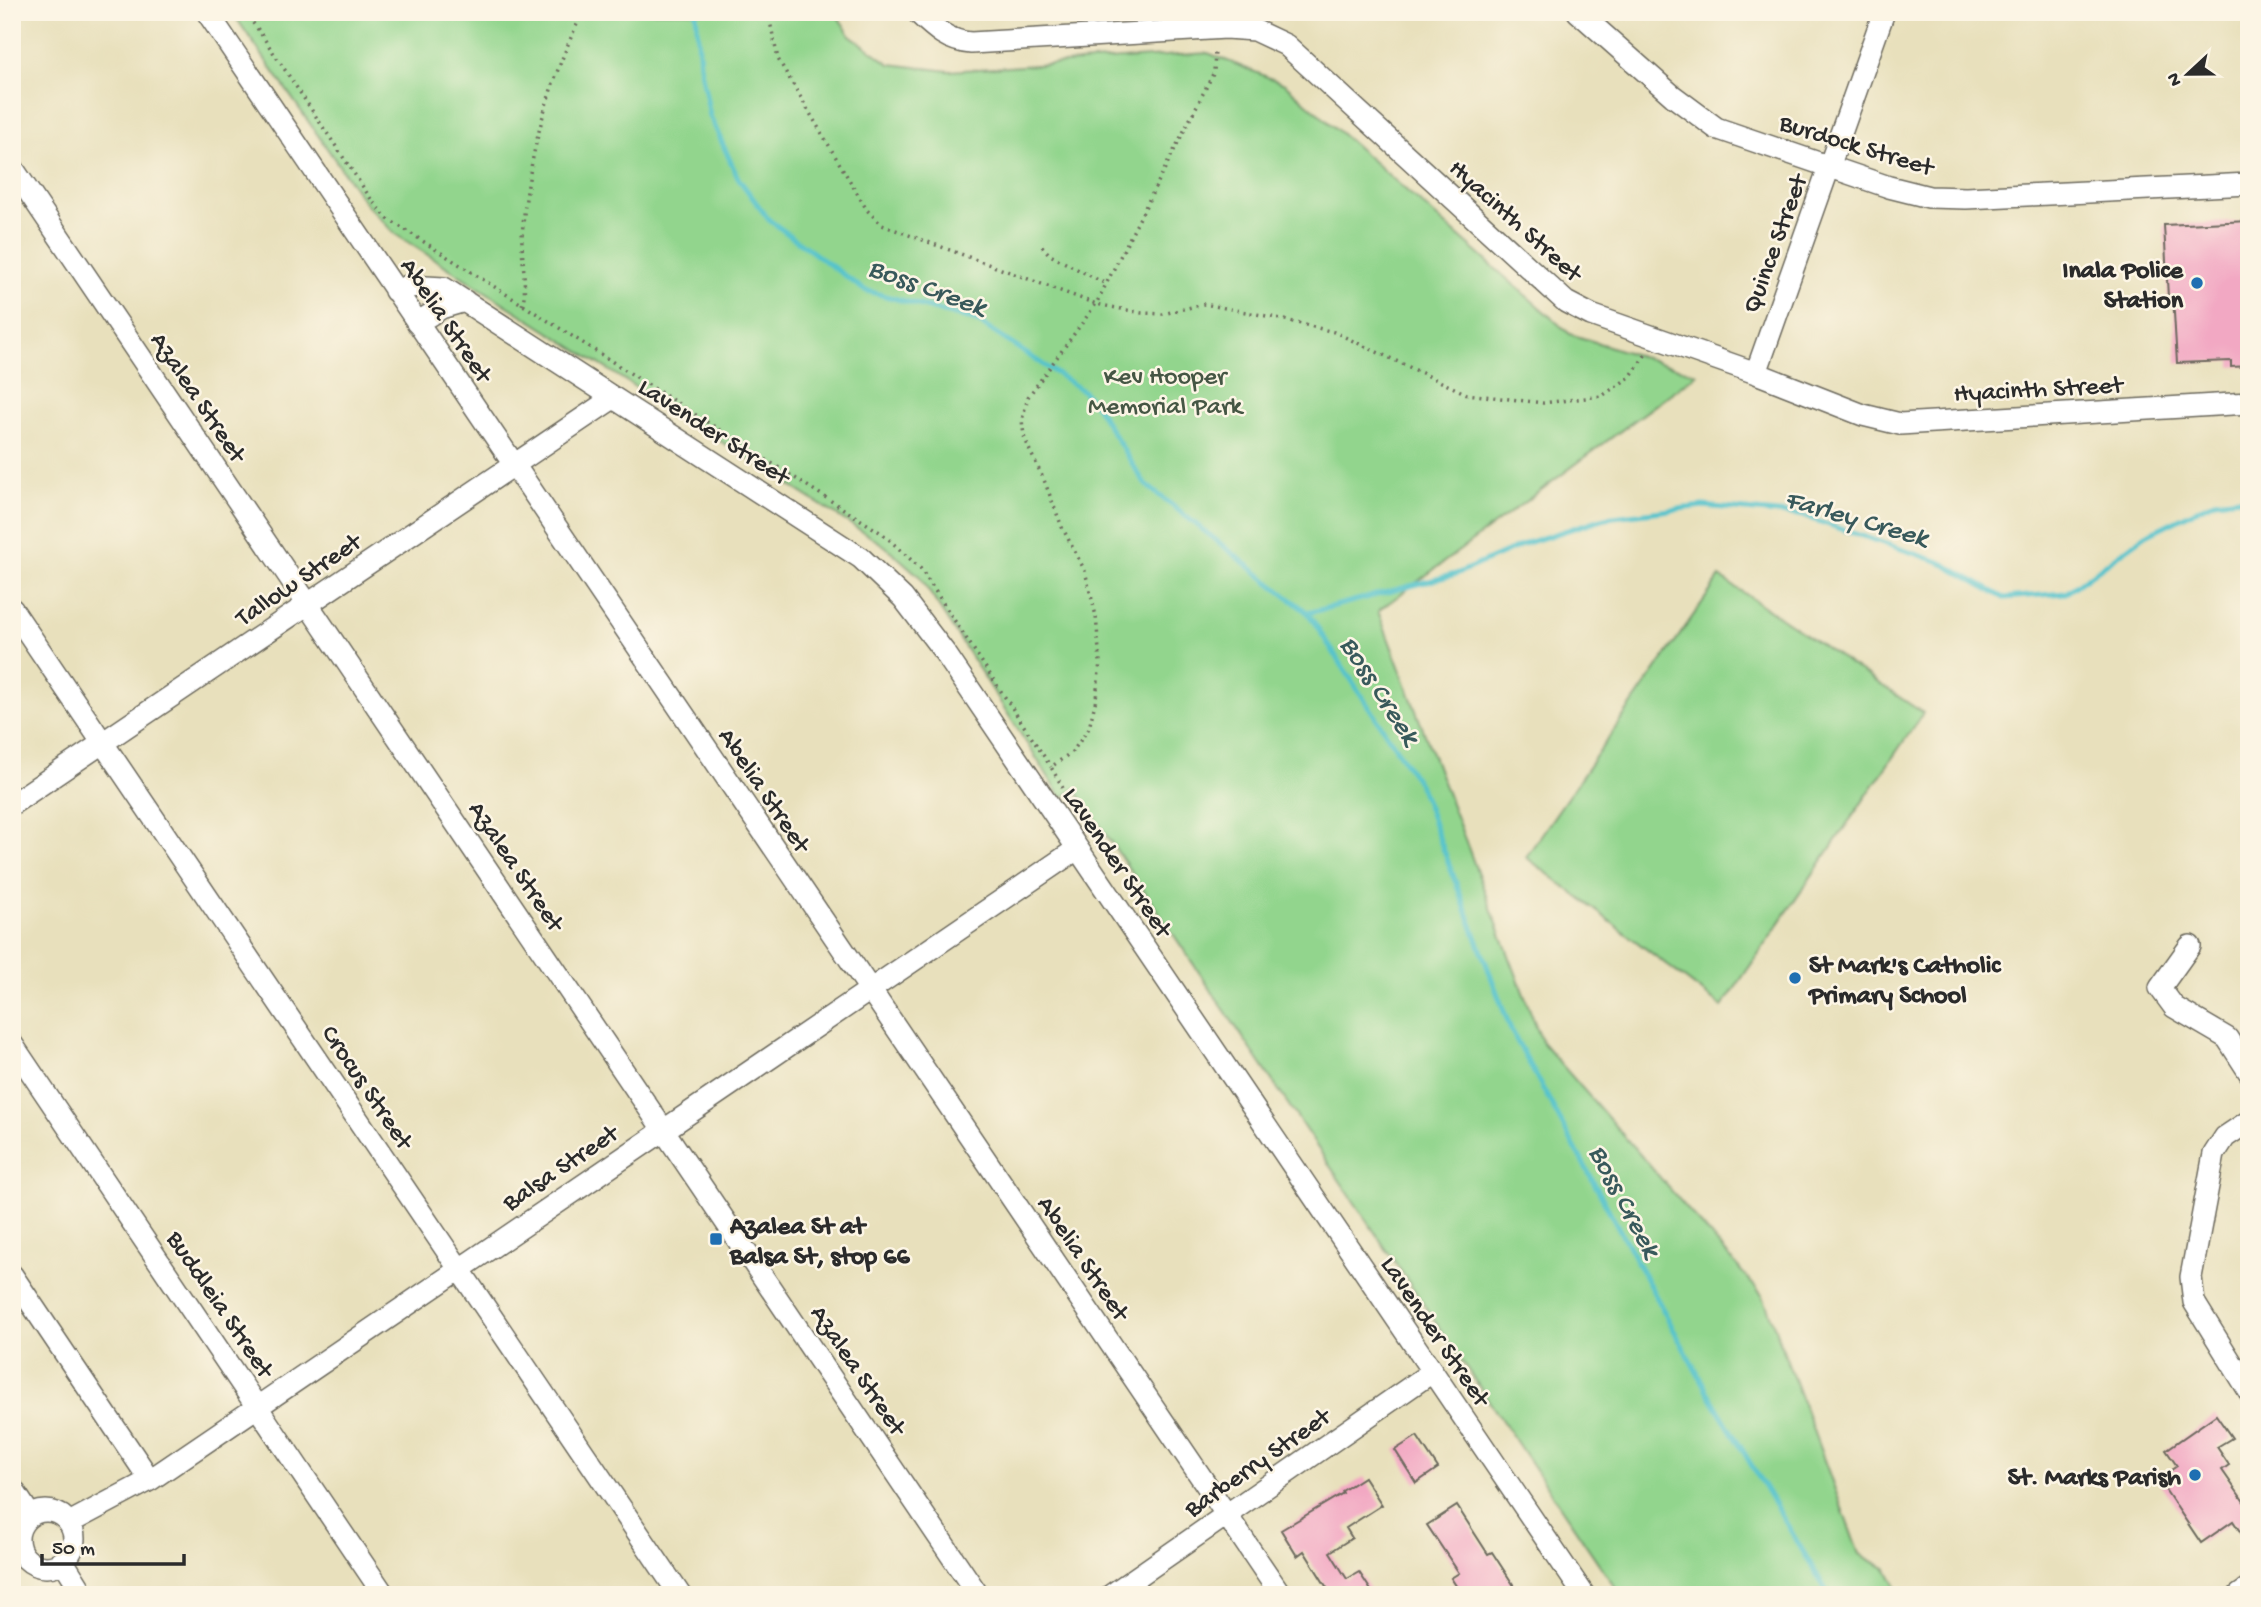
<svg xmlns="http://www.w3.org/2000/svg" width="2261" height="1607" viewBox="0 0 2261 1607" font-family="'Gochi Hand',sans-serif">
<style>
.green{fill:#92d58d;stroke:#5e805c;stroke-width:2}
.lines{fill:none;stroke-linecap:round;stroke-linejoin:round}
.stream{stroke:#55c3cc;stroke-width:5}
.building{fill:#f2a8c3}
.minor-casing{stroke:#6d6a5e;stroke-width:24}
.path{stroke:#6d6a5e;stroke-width:3.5;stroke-dasharray:2 5;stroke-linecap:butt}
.minor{stroke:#fff;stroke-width:21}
.poi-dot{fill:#1f6fb2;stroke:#fcf5e5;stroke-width:2.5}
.labels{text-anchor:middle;stroke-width:5;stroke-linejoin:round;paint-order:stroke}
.street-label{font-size:26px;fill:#2b2b2b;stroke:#fcf5e5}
.poi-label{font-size:26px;font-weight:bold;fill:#2b2b2b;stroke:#fcf5e5;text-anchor:end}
.park-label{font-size:26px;fill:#455644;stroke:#fcf5e5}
.water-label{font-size:28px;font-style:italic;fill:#38595b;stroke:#fcf5e5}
</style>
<rect width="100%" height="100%" fill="#fcf5e5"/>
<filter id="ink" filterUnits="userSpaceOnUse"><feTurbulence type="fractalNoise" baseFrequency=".0143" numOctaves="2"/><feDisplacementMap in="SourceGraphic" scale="14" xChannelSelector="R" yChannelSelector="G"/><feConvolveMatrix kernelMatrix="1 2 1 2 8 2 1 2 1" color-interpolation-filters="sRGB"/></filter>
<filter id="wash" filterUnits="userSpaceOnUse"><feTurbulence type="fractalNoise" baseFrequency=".00686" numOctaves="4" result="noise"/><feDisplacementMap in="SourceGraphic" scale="28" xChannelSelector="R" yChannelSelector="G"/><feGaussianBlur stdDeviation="1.57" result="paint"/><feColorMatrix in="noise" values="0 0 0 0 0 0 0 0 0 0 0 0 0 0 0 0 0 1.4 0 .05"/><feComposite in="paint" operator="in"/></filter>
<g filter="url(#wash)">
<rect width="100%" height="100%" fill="#e8e0bc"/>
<path class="green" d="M 232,12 L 835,12 L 850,35 L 890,64 L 949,71 L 1208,53 L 1285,84 L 1570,334 L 1697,374 L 1378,611 L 1542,1042 L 1763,1296 L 1859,1554 L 1887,1569 L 1900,1595 L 1620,1595 L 1075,789 L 1062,798 L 919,576 L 885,546 L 395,234 L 366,204 Z
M 1720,577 L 1923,713 L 1722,1007 L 1526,857 Z"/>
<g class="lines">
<path class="stream" d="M 696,12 L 700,65 L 710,116 L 738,178 L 769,220 L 864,290 L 977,321 L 1083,391 L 1096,406 L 1145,484 L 1308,613 L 1419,784 L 1511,1030 L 1706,1389 L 1829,1595
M 1308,613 L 1456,574 L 1527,543 L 1605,518 L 1703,506 L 1799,515 L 1940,562 L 2004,598 L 2066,593 L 2146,535 L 2215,501 L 2249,497"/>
</g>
<g id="blocks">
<path class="building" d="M 2249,221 L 2249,366 L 2231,367 L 2231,361 L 2177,363 L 2173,296 L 2168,297 L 2164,225 Z
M 2216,1415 L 2232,1438 L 2217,1447 L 2229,1465 L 2222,1470 L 2249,1509 L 2249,1545 L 2233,1521 L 2201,1543 L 2158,1479 L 2177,1466 L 2166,1450 Z
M 1417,1436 L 1438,1468 L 1416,1483 L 1395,1450 Z
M 1364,1477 L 1382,1505 L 1346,1528 L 1352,1538 L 1330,1552 L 1347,1579 L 1359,1572 L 1374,1595 L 1323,1595 L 1329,1591 L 1304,1551 L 1297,1556 L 1281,1530 L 1343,1493 L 1342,1491 Z
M 1457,1506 L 1488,1554 L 1492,1552 L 1520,1595 L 1462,1595 L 1451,1578 L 1459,1573 L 1427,1525 Z"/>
</g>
</g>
<g filter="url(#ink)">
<use href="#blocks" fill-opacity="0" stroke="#6d6a5e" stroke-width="2"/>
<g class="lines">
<defs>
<path id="minor" d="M 207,12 L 1281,1595
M 917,12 C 934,28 947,41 971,43 L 1226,28 L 1254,30 L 1286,45 L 1566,302 L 1591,315 L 1756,373 L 1863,415 L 1900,424 L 2249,403
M 1578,12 L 1673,96 L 1716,128 L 1889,187 L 1929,197 L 1966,198 L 2249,184
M 12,167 L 978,1595
M 395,291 L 408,286 L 444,288 L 861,558 L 903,598 L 945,653 L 1584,1595
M 417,323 L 441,308 L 465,301
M 1756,373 L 1884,12
M 12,609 L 680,1595
M 12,804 L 613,398
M 2190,946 L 2160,988 L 2174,1007 L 2227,1038 L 2249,1072
M 12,1044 L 384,1595
M 2249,1121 L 2225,1137 L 2214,1154 L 2191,1277 L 2194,1302 L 2249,1391
M 12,1275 L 150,1480
M 12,1488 L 30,1515
M18 1539a28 28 0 1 1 56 0a28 28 0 1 1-56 0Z
M 69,1523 L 150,1480 L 1077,849
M 63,1561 L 84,1595
M 1111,1595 L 1432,1372
M 2239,1595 L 2249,1588"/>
</defs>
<use href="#minor" class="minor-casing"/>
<path class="path" d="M 244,12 L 257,28 L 373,202 L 388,219 L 883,534 L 920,568 L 1051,767
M 768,12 L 778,59 L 867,210 L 882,225 L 1096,304 L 1142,313 L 1163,314 L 1204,304 L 1277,318 L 1334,332 L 1467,394 L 1543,403 L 1602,396 L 1630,377 L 1646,354
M 1042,246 L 1050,255 L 1106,284
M 522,305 C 528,291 521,254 522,236 C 528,158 548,82 583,12
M 1063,788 L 1051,767 L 1073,751 L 1089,728 L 1096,699 L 1100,662 L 1096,616 L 1085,571 L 1062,527 L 1044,480 L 1030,451 L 1024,436 L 1022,420 L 1028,397 L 1096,304 L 1214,72 L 1215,49"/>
<use href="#minor" class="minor"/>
</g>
</g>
<g class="poi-dot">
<circle cx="2197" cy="283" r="7"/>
<circle cx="1795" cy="978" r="7"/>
<rect x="709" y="1232" width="14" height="14" rx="3.5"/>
<circle cx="2195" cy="1475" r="7"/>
</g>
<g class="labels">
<g class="street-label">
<text transform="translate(1857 143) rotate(17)" y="9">Burdock Street</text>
<text transform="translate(1517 219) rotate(42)" y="9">Hyacinth Street</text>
<text transform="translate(1773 243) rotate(-70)" y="9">Quince Street</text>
<text transform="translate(448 319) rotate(56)" y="9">Abelia Street</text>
<text transform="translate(2038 387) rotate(-3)" y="9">Hyacinth Street</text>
<text transform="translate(200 396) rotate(56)" y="9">Azalea Street</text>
<text transform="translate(715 430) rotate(33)" y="9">Lavender Street</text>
<text transform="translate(297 578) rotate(-34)" y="9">Tallow Street</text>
<text transform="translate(766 789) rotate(56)" y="9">Abelia Street</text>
<text transform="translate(1119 861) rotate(56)" y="9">Lavender Street</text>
<text transform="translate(518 865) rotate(56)" y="9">Azalea Street</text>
<text transform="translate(369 1086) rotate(56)" y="9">Crocus Street</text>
<text transform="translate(559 1166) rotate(-34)" y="9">Balsa Street</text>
<text transform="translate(1085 1257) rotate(56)" y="9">Abelia Street</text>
<text transform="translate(222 1303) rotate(56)" y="9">Buddleia Street</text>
<text transform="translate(1437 1330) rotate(56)" y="9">Lavender Street</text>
<text transform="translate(860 1369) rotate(56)" y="9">Azalea Street</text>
<text transform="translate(1256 1461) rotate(-35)" y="9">Barberry Street</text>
</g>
<g class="poi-label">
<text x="2183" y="277">Inala Police<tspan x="2183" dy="30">Station</tspan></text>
<text x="1809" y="972" text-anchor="start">St Mark's Catholic<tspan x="1809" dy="30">Primary School</tspan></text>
<text x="730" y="1233" text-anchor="start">Azalea St at<tspan x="730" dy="30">Balsa St, stop 66</tspan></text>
<text x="2181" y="1484">St. Marks Parish</text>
</g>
<g class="park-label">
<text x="1165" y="383">Kev Hooper<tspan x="1165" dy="30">Memorial Park</tspan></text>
</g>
<g class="water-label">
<text transform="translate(928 285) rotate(20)" y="10">Boss Creek</text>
<text transform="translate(1857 516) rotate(16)" y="10">Farley Creek</text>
<text transform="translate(1382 689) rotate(57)" y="10">Boss Creek</text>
<text transform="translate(1627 1200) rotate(62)" y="10">Boss Creek</text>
</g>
</g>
<rect width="2261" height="1607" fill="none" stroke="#fcf5e5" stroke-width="42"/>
<g transform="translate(2188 74) rotate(248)" stroke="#fcf5e5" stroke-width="5" paint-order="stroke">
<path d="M0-5L12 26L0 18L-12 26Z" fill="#2b2b2b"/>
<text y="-10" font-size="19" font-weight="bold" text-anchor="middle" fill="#2b2b2b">N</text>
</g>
<path d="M42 1554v10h142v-10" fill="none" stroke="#2b2b2b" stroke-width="3.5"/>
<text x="52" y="1554" font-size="21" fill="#2b2b2b" stroke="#fcf5e5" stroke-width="5" paint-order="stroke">50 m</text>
</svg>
